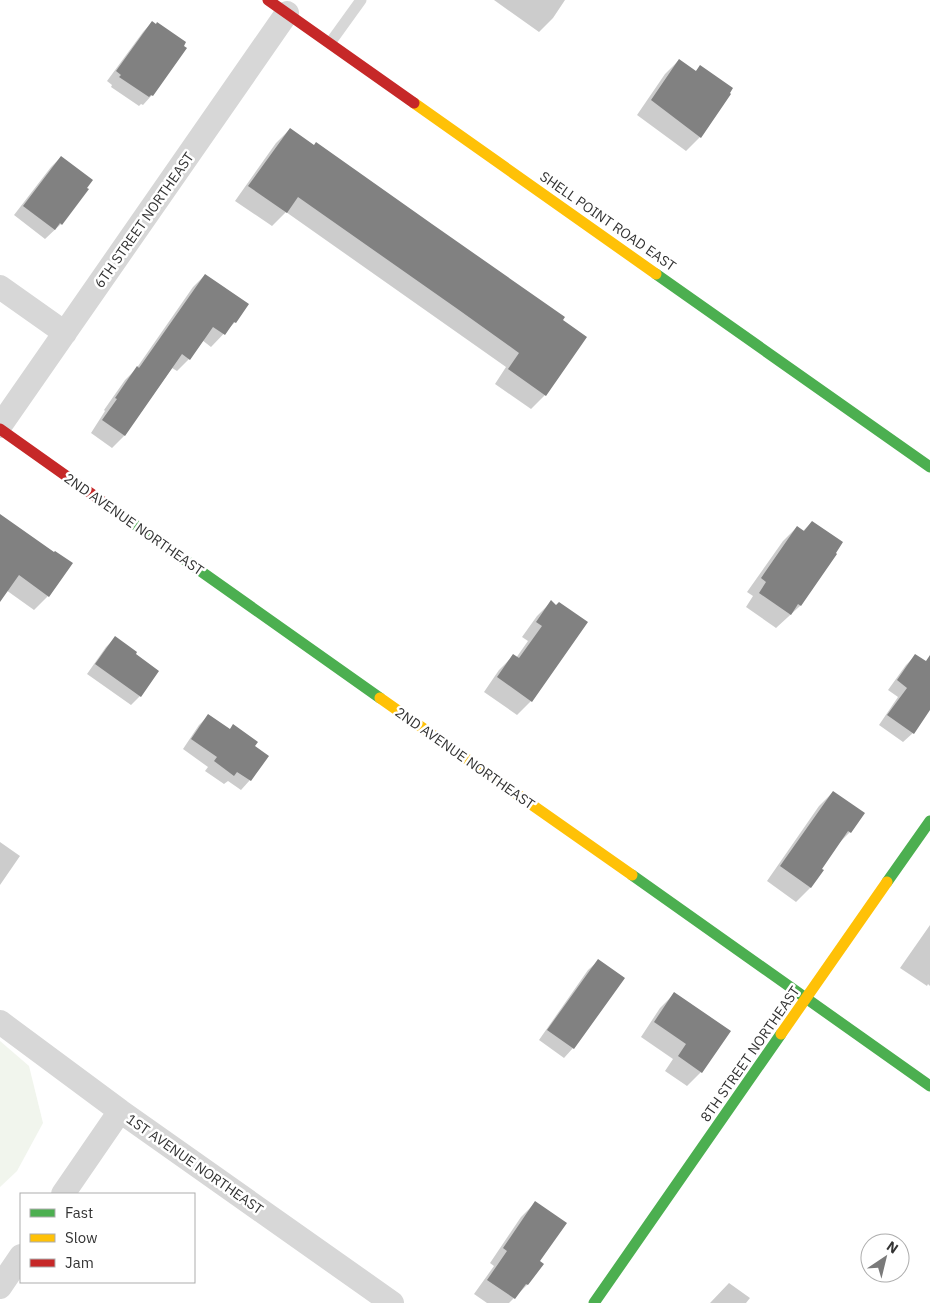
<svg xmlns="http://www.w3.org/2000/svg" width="930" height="1303" viewBox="0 0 930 1303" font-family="'IBM Plex Sans',sans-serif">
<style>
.green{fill:#f1f5ed}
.shadow{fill:#0003}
.building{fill:#818181}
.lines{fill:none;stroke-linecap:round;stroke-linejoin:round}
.lane{stroke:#d7d7d7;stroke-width:11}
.street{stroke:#d7d7d7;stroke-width:24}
.fast{stroke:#4caf50;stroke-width:11}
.slow{stroke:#ffc107;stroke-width:11}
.jam{stroke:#c62828;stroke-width:11}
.labels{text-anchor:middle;stroke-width:5;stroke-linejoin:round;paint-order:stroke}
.street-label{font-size:14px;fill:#333;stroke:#fff}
</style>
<rect width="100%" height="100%" fill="#fff"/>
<path class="green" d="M 0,1041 L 29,1066 L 43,1123 L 17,1171 L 0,1187 Z"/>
<path class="shadow" d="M 494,0 L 565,0 L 553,18 L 539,32 Z
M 152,22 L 152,95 L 143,105 L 141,104 L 139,106 L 111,87 L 112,85 L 107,81 L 143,32 Z
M 679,60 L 695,72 L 700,67 L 700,137 L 686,151 L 637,115 L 665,74 Z
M 290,129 L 585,337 L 545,395 L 531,409 L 495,384 L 506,367 L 286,212 L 272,226 L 235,201 L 276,143 Z
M 61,157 L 87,190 L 61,224 L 45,239 L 14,215 L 51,167 Z
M 205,275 L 235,322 L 211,347 L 202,340 L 189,359 L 177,371 L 172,368 L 124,436 L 112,448 L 91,433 L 105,411 L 104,410 L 125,380 L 136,369 L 193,287 Z
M 812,522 L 800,606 L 776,628 L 746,607 L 753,596 L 747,592 L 783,541 L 797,527 L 803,531 Z
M 0,526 L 48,596 L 34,610 L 6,590 L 0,596 Z
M 551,602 L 531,701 L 517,715 L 484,692 L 499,670 L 513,656 L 516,658 L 528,641 L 522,637 L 537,616 Z
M 115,638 L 140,696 L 131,705 L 87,674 L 106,647 Z
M 915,656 L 930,666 L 930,708 L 913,733 L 903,742 L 879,725 L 898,697 L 888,690 L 906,665 Z
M 209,715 L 229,730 L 233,726 L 254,746 L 267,756 L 250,780 L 241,790 L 228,781 L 224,784 L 205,771 L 208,767 L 183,749 L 199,725 Z
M 833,792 L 850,832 L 836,846 L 820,869 L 822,871 L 810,888 L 796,902 L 767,881 L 819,806 Z
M 0,842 L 20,856 L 0,885 Z
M 930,925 L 930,986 L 928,984 L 927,986 L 900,968 Z
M 598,961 L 623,978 L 573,1048 L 564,1058 L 539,1040 L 588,970 Z
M 674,994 L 701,1072 L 687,1086 L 665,1071 L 673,1059 L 641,1037 L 660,1008 Z
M 535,1203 L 539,1262 L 527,1285 L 509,1303 L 487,1303 L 474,1294 L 494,1266 L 490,1263 L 521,1217 Z
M 729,1283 L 750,1298 L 746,1303 L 710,1303 Z"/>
<path class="building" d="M 152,21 L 156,24 L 157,22 L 186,42 L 184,46 L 187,48 L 153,96 L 151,95 L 149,97 L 119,77 L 121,75 L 116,71 Z
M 679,59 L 696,71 L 700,65 L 733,88 L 730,93 L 731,94 L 701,138 L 651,100 Z
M 290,128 L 314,145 L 316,142 L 432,224 L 565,317 L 563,320 L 587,337 L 546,396 L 508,369 L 519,353 L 459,310 L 298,197 L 287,213 L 248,186 Z
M 61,156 L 93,180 L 87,188 L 89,189 L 62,225 L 60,223 L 55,230 L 23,206 Z
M 205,274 L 249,304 L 236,323 L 234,322 L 225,335 L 213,327 L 190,360 L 182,354 L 125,436 L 102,420 L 117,399 L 115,398 L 137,366 L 139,368 Z
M 0,514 L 54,552 L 55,551 L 73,563 L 49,597 L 19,575 L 0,602 Z
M 812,521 L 843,542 L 836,553 L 837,554 L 801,606 L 798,604 L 791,615 L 759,593 L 766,582 L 761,578 L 797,526 L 804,531 Z
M 551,600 L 556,605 L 559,602 L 588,622 L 532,702 L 497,677 L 513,654 L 519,658 L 542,626 L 536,622 Z
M 115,636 L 137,652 L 136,654 L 159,671 L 141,697 L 95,664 Z
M 915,654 L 926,661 L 930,655 L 930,710 L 914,734 L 887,715 L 907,688 L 897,680 Z
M 208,714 L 230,729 L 233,724 L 258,742 L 255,746 L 269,756 L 251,781 L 237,772 L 234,776 L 214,761 L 217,757 L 191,739 Z
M 833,791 L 865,813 L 851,833 L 848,831 L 822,869 L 824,870 L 811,888 L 780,866 Z
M 598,959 L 625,978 L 574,1049 L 547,1030 Z
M 674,992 L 731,1031 L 702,1073 L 678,1056 L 686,1044 L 654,1022 Z
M 535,1201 L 567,1223 L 540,1261 L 544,1264 L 528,1285 L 526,1284 L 515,1299 L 487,1280 L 507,1251 L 503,1248 Z"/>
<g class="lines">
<path class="lane" d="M 330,43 L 361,0"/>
<path class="street" d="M 0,287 L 65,333
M 0,426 L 287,13
M 0,1022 L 120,1111 L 392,1303
M 63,1194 L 120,1111
M 0,1287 L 21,1256"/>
<path class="fast" d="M 656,274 L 930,467
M 110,507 L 380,698
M 632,875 L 930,1086
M 887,882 L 930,821
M 594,1303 L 781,1034"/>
<path class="slow" d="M 414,103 L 656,274
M 380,698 L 632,875
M 781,1034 L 887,882"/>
<path class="jam" d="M 268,0 L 414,103
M 0,429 L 110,507"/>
</g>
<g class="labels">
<g class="street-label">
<text transform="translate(144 220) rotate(-55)" y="5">6TH STREET NORTHEAST</text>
<text transform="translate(608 221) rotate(35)" y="5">SHELL POINT ROAD EAST</text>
<text transform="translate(134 524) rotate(35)" y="5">2ND AVENUE NORTHEAST</text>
<text transform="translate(465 758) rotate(35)" y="5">2ND AVENUE NORTHEAST</text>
<text transform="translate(750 1054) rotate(-55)" y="5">8TH STREET NORTHEAST</text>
<text transform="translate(195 1164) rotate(35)" y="5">1ST AVENUE NORTHEAST</text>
</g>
</g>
<rect x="20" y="1193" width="175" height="90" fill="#ffffff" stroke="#adadad"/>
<rect x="30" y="1209" width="25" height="8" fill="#4caf50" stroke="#adadad"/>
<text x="65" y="1218" font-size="15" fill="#333333">Fast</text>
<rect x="30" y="1234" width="25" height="8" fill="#ffc107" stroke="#adadad"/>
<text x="65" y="1243" font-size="15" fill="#333333">Slow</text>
<rect x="30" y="1259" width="25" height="8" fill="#c62828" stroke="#adadad"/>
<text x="65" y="1268" font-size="15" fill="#333333">Jam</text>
<g transform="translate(885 1258) rotate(35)"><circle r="24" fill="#ffffff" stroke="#adadad"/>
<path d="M0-4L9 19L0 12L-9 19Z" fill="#7a7a7a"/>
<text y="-8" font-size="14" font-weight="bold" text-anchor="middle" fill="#333333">N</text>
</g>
</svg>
